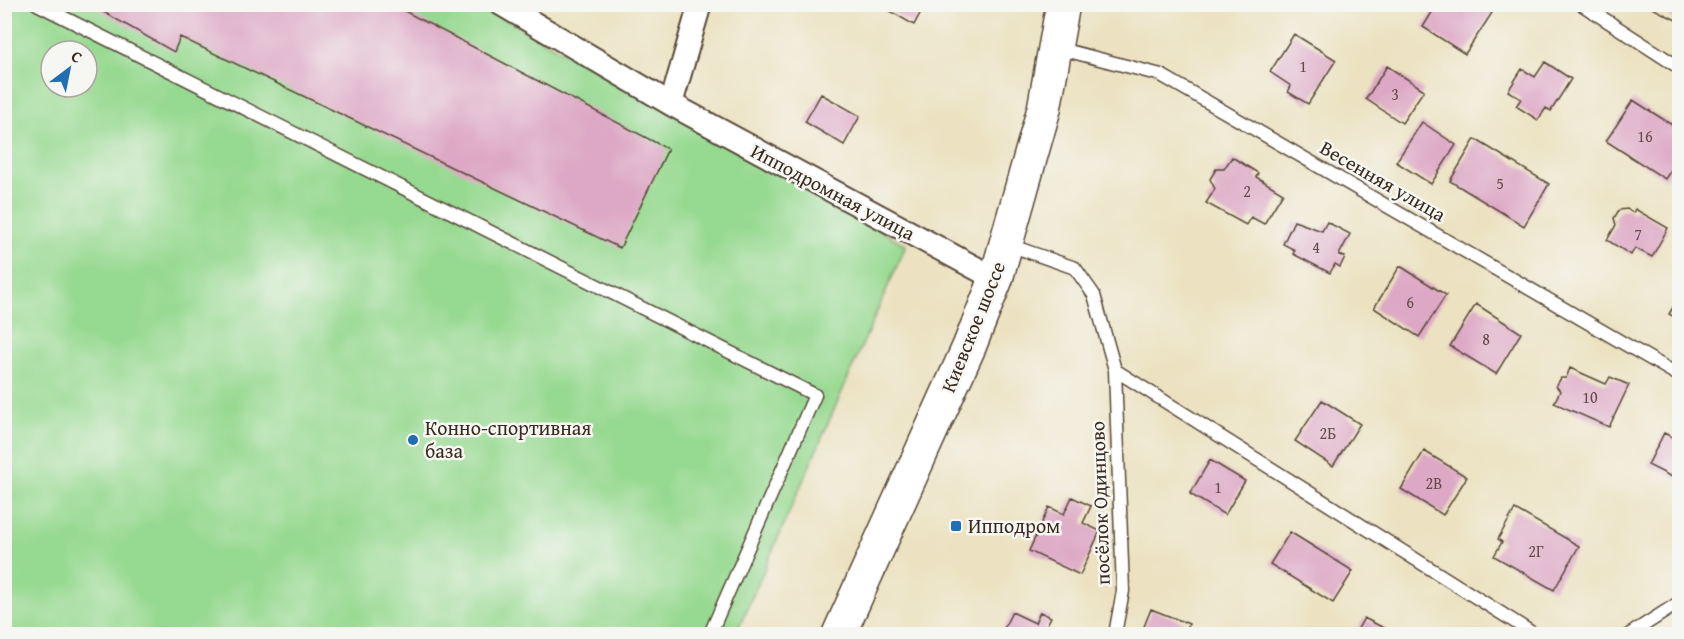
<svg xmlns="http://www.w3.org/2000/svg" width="1684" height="639" viewBox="0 0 1684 639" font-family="'Gentium Book Plus',serif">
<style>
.green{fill:#96d990;stroke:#688257;stroke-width:1.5;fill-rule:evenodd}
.building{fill:#dda8c5}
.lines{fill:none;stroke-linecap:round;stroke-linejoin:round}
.lane-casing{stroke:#564636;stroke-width:15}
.street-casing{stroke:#564636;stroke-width:26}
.secondary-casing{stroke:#564636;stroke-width:36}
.lane{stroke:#fff;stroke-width:12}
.street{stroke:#fff;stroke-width:22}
.secondary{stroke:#fff;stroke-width:33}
.poi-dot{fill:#1f6fb2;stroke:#f6f6f2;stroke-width:2}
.labels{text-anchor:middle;stroke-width:5;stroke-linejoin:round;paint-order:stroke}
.number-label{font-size:16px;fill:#644a48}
.street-label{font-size:20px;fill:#3b2a1e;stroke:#f6f6f2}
.poi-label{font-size:20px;fill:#3b2a1e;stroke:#f6f6f2;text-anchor:start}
</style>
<rect width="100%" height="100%" fill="#f6f6f2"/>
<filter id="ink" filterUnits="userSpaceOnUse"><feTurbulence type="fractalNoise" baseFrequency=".0167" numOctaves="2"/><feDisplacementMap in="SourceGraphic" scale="12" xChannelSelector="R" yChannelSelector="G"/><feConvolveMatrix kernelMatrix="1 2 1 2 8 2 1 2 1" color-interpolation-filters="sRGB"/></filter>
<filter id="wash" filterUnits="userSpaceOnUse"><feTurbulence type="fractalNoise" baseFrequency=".008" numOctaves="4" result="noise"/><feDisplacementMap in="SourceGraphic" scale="24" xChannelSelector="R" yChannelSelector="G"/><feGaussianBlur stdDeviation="1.35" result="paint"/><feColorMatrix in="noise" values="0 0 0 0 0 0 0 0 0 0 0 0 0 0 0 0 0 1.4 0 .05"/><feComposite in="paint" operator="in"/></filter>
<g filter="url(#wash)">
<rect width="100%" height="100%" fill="#ece2c1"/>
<path class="green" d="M 4,5 L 480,5 L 906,245 L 736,634 L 5,634 ZM 51,51 L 87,51 L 87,87 L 51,87 Z"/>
<g id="blocks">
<path class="building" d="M 878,4 L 925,4 L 914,25 Z
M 1437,4 L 1478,4 L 1492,13 L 1465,54 L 1423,27 Z
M 1654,4 L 1680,4 L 1680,22 L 1652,8 Z
M 91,5 L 393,5 L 668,149 L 620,248 L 180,37 L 174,52 Z
M 1294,34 L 1336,60 L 1308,104 L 1288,92 L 1291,86 L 1270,72 Z
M 1545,62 L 1571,79 L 1551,111 L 1546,108 L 1538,120 L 1516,106 L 1521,99 L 1508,91 L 1522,69 L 1535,77 Z
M 1387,66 L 1424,90 L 1402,123 L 1366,99 Z
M 821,94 L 860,116 L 844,145 L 805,122 Z
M 1633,100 L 1680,130 L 1680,156 L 1665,179 L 1606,141 Z
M 1422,122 L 1456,145 L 1431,184 L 1396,162 Z
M 1475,139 L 1549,184 L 1524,226 L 1450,181 Z
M 1232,157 L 1258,173 L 1256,177 L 1283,193 L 1264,224 L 1251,217 L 1246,225 L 1206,203 L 1215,189 L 1210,179 L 1216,169 L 1224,169 Z
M 1627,209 L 1633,213 L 1635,209 L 1668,228 L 1652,257 L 1635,248 L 1631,255 L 1607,240 L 1616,225 L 1614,218 L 1619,210 Z
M 1294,221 L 1322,231 L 1327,222 L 1350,234 L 1339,255 L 1345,257 L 1340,267 L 1335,264 L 1330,273 L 1293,254 L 1295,250 L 1283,244 Z
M 1400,266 L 1446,295 L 1419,337 L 1374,308 Z
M 1680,296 L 1680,320 L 1669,314 Z
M 1476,304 L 1521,333 L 1496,374 L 1450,346 Z
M 1570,368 L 1606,384 L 1610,377 L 1629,385 L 1609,427 L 1554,403 L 1560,391 L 1556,386 L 1561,378 L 1566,378 Z
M 1322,400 L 1360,424 L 1333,466 L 1295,441 Z
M 1664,433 L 1680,441 L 1680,481 L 1648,465 Z
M 1424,451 L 1467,477 L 1443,515 L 1401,489 Z
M 1210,460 L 1245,481 L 1225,515 L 1190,494 Z
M 1072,497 L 1091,506 L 1083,523 L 1100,531 L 1080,575 L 1029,551 L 1049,507 L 1064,514 Z
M 1515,509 L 1579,546 L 1554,590 L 1494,556 L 1502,542 L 1498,539 Z
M 1290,532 L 1353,571 L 1333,603 L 1270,564 Z
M 1151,609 L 1189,624 L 1185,634 L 1141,634 Z
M 1012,612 L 1035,623 L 1040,612 L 1051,617 L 1042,634 L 1001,634 Z
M 1364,618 L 1390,631 L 1389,634 L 1355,634 Z"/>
</g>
</g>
<g filter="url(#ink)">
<use href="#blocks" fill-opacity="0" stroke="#564636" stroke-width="1.5"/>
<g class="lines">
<defs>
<path id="lane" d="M 37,4 L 815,395 L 710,634
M 1581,4 L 1680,68
M 1057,48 L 1161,75 L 1680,376
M 1009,245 L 1075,268 L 1094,295 L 1115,370 L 1534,634
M 1115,370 L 1123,591 L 1115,634
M 1630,634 L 1680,602"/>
<path id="street" d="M 501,4 L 671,104 L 996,279
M 671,104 L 700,4"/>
<path id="secondary" d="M 839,634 L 969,347 L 996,279 L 1044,109 L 1063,4"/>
</defs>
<use href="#lane" class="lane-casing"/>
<use href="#street" class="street-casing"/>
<use href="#secondary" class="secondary-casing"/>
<use href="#lane" class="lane"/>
<use href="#street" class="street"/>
<use href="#secondary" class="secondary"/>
</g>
</g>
<g class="poi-dot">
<circle cx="413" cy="440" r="6"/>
<rect x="950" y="520" width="12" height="12" rx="3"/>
</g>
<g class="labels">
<g class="number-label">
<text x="1303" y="72">1</text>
<text x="1395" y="100">3</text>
<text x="1645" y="142">16</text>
<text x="1500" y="189">5</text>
<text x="1247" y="197">2</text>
<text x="1638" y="240">7</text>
<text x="1316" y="253">4</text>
<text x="1410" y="308">6</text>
<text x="1486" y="345">8</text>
<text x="1590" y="403">10</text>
<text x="1328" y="439">2Б</text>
<text x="1434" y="489">2В</text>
<text x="1218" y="493">1</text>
<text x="1536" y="557">2Г</text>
</g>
<g class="street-label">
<text transform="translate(1383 181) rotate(30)" y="7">Весенняя улица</text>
<text transform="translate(833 192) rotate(28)" y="7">Ипподромная улица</text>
<text transform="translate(973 327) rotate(-68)" y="7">Киевское шоссе</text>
<text transform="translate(1100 503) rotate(-92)" y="7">посёлок Одинцово</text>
</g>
<g class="poi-label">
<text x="425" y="435">Конно-спортивная<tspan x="425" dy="23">база</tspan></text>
<text x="968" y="533">Ипподром</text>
</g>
</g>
<rect width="1684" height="639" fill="none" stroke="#f6f6f2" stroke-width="24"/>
<g transform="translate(69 69) rotate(32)"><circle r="28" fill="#f6f6f2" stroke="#aba49d" stroke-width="1.5"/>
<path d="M0-4.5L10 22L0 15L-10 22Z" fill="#1f6fb2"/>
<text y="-9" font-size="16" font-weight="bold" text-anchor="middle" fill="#3b2a1e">С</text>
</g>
</svg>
